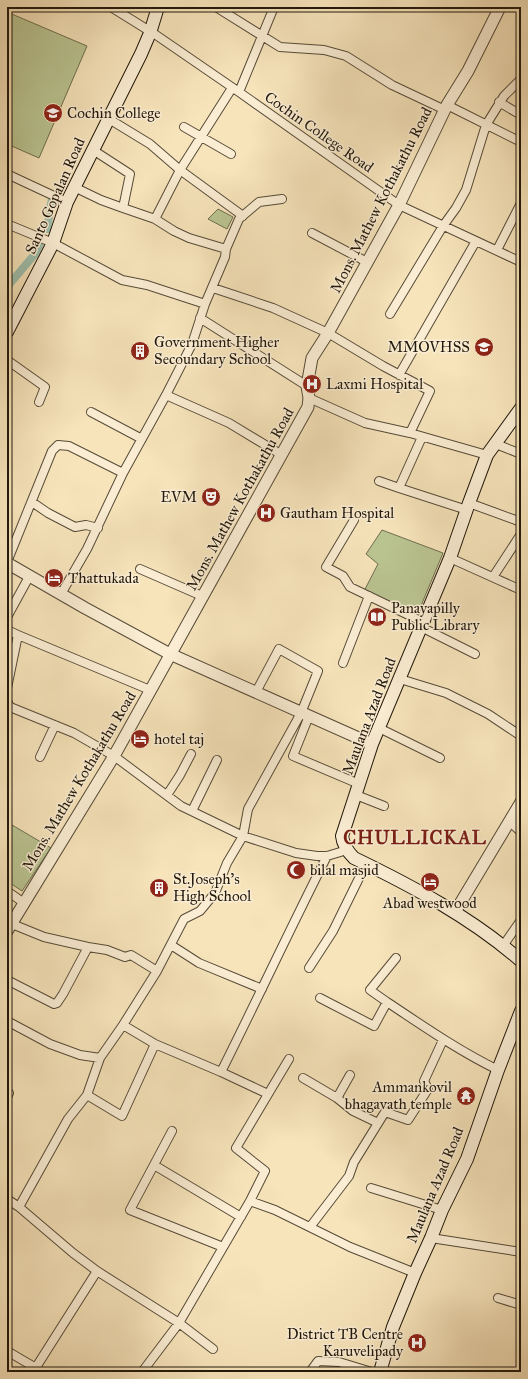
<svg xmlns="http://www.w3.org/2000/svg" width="528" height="1379" viewBox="0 0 528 1379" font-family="'IM FELL Great Primer',serif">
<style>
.green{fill:#bac592;stroke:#6e6e4f}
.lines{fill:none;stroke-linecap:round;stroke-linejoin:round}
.canal{stroke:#9ebfad;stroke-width:8}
.minor-casing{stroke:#564b38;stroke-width:10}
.tertiary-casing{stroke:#564b38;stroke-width:13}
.secondary-casing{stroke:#21180c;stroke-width:14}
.minor{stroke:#faedd3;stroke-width:8}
.tertiary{stroke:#faedd3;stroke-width:11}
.secondary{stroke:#faedd3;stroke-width:12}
.labels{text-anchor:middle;stroke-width:3;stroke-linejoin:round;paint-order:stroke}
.poi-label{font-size:15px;fill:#21180c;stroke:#faedd3;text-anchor:start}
.street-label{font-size:15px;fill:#21180c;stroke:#faedd3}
.district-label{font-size:19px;font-weight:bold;letter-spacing:1px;fill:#7a1f14;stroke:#faedd3}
</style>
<rect width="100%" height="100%" fill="#f7e4bb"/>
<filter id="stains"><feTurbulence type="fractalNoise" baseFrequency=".005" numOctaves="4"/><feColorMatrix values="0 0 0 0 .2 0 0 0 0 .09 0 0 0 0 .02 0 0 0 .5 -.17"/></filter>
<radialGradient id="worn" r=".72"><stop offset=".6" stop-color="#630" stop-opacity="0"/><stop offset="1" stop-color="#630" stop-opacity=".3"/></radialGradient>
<path class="green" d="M 7,12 L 87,46 L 39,158 L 7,144 Z
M 218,209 L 233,217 L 227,229 L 208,219 Z
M 382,530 L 443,553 L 418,613 L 364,591 L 378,564 L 366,554 Z
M 7,822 L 51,848 L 22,891 L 7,881 Z"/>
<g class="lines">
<path class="canal" d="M 47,229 L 52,198
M 7,287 L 35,254 L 40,243"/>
<defs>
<path id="minor" d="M 111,7 L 156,35 L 239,92 L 399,205 L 521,262
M 216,7 L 280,47 L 324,50 L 346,56 L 392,85 L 445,110
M 239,92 L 274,7
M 499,102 L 521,115
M 447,105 L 521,142
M 109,119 L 150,144 L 180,170 L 243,216
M 184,127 L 231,154
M 93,150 L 130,174 L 123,208 L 155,219
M 7,174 L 67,202
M 74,187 L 101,200 L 123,208
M 7,224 L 53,243 L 122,280 L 147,285 L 205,304
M 312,233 L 367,262
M 226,249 L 189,238 L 174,231 L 155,219 L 180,170 L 232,88
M 497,250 L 521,203
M 213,288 L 273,308 L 328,333 L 383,366 L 430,391 L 410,433
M 390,314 L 443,226 L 456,208 L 466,190 L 486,125 L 504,96 L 521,79
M 200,318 L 307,386
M 7,360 L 45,387 L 39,402
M 399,375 L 476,241
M 166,395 L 229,423 L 282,455
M 309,398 L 365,423 L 410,433 L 487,455
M 91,412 L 142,439
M 496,444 L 521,454
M 379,481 L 399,488 L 422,437
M 399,488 L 467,510
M 32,502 L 48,513 L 75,527 L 86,525 L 98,528
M 469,503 L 521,522
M 354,520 L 326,567 L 343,576 L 350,587 L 423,622
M 450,558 L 521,590
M 7,562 L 52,451 L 58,445 L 69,446 L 123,473
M 140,569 L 202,596
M 493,577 L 521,534
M 61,594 L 87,549 L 123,473 L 166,395 L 192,344 L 205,304 L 225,257 L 226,249 L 239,219 L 259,202 L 282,199
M 7,617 L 30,575
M 421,627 L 475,654
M 7,630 L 18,635 L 7,688
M 18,635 L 150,690
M 343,663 L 369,596
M 400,679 L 446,693 L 488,714 L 521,736
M 7,701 L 10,707 L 74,733 L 114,756 L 181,806 L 243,836 L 296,853 L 317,856 L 327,856 L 347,850
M 309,716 L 293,756 L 359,784
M 379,728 L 440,758
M 40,757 L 55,725
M 167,795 L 180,775 L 191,754
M 356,795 L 384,806
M 192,811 L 217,760
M 509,821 L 521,832
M 7,891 L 24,903
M 12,924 L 44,937 L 88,947 L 107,950 L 125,957 L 131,955 L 157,971
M 171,945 L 199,963 L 262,989
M 503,946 L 521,920
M 309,968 L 333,931 L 366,864
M 7,980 L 54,1004 L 57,1003 L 63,994 L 88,947
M 320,998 L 374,1026 L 387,1002 C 423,1026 459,1051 498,1070
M 387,1002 L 370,990 L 396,958
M 7,1021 L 50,1044 L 80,1055 L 100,1058
M 123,1025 L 155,1044 L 221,1072 L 268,1094
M 221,1072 C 257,1000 291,927 327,856
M 303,1078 L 337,1098 L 353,1111 L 378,1123
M 87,1095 L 122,1116 L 155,1044
M 7,1097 L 9,1093
M 337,1098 L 350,1075
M 172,1131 L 130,1210 L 223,1247
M 154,1165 L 241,1217
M 371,1188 L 442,1210
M 7,1199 L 19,1207 L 73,1253 L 97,1271 L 179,1323 L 213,1349
M 250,1201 L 275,1210 L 350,1247 L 415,1273
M 19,1207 L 68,1119 L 87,1095 L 100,1058 L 123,1025 L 157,971 L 184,919 L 200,911 L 215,893 L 227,863 L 243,836 L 248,809 L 301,713 L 318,671 L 279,649 L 256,692
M 310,1227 L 349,1176 L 354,1162 L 385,1112 L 408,1120 L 428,1089 L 424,1081 L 443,1040
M 431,1238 L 521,1252
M 498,1298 L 521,1305
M 7,1351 L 36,1368
M 33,1372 L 97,1271
M 142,1372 L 179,1323 L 250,1201 L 265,1171 L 236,1148 L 289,1059
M 310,1372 L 318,1361 L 339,1362 L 372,1372"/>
<path id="tertiary" d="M 7,563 L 85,608 L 170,654 L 372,744
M 455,912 L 521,802
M 7,931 L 114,756 L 308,407 L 309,398 L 307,386 L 312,358 L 328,333 L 399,205 L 447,105 L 468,71 L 500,7"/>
<path id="secondary" d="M 7,332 L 53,243 L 67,202 L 141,54 L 150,33 L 158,7
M 521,408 L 487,455 L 469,503 L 450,558 L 372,744 L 342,836 C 343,845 347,851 354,858 C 412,886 472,918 521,961
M 380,1372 L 393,1327 L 415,1273 L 431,1238 L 442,1210 L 467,1159 L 498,1070 L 521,1011"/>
</defs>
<use href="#minor" class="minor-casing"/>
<use href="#tertiary" class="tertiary-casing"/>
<use href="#secondary" class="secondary-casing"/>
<use href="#minor" class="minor"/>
<use href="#tertiary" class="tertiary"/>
<use href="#secondary" class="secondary"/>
</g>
<defs>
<symbol id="university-disc" viewBox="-11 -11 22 22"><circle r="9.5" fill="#8f2418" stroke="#faedd3"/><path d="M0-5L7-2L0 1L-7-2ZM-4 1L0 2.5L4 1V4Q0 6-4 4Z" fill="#fff"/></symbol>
<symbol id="school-disc" viewBox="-11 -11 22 22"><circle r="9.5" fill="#8f2418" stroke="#faedd3"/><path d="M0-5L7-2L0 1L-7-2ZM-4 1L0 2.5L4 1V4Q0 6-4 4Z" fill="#fff"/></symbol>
<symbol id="building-disc" viewBox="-11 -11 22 22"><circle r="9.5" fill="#8f2418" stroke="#faedd3"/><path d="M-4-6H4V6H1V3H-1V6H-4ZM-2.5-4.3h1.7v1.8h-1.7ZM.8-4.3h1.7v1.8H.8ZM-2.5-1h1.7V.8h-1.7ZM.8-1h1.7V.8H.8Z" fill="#fff"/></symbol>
<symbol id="hospital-disc" viewBox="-11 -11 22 22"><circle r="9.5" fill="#8f2418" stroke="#faedd3"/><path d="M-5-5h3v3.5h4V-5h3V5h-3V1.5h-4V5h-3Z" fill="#fff"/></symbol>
<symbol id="theatre-disc" viewBox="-11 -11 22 22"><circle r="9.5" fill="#8f2418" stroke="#faedd3"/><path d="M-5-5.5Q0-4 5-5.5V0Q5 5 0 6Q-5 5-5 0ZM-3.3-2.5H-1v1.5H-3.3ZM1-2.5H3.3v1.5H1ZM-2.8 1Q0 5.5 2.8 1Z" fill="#fff"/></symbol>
<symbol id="hotel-disc" viewBox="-11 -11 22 22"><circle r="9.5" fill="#8f2418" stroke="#faedd3"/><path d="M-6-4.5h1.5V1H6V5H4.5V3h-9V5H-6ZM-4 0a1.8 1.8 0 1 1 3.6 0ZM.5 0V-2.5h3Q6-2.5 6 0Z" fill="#fff"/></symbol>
<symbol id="library-disc" viewBox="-11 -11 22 22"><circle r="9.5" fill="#8f2418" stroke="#faedd3"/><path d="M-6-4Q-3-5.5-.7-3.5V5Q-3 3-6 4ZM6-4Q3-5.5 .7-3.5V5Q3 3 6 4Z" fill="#fff"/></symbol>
<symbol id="mosque-disc" viewBox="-11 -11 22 22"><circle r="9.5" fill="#8f2418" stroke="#faedd3"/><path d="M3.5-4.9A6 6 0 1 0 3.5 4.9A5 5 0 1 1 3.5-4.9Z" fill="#fff"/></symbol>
<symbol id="temple-disc" viewBox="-11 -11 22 22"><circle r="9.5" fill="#8f2418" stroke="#faedd3"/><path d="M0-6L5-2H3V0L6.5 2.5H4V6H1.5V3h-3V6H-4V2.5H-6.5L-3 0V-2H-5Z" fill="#fff"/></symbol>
</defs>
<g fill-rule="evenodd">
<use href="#university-disc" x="42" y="102" width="22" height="22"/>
<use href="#school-disc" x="473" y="336" width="22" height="22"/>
<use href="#building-disc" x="129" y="340" width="22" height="22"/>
<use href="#hospital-disc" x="301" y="373" width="22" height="22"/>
<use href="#theatre-disc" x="200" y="486" width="22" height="22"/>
<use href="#hospital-disc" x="255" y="502" width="22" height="22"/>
<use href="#hotel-disc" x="43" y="567" width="22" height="22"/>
<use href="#library-disc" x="366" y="606" width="22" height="22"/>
<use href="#hotel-disc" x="129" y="728" width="22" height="22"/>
<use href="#mosque-disc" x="285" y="859" width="22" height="22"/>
<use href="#hotel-disc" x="419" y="871" width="22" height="22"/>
<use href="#building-disc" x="148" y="877" width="22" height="22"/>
<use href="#temple-disc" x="455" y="1085" width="22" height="22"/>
<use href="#hospital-disc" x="406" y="1332" width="22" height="22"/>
</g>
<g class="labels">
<g class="poi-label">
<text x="67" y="118">Cochin College</text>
<text x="154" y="347">Government Higher<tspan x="154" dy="17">Secoundary School</tspan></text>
<text x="470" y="352" text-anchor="end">MMOVHSS</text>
<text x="326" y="389">Laxmi Hospital</text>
<text x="197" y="502" text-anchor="end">EVM</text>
<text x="280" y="518">Gautham Hospital</text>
<text x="68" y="583">Thattukada</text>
<text x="391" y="613">Panayapilly<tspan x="391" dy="17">Public Library</tspan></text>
<text x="154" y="744">hotel taj</text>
<text x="310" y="875">bilal masjid</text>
<text x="173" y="884">St.Joseph's<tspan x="173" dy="17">High School</tspan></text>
<text x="430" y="908" text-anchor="middle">Abad westwood</text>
<text x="452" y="1092" text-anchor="end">Ammankovil<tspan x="452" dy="17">bhagavath temple</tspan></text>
<text x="403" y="1339" text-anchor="end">District TB Centre<tspan x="403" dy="17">Karuvelipady</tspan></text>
</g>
<g class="street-label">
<text transform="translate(319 132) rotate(35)" y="5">Cochin College Road</text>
<text transform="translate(55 196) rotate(-66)" y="5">Santo Gopalan Road</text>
<text transform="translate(381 200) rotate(-63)" y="5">Mons. Mathew Kothakathu Road</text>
<text transform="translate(240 499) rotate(-61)" y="5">Mons. Mathew Kothakathu Road</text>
<text transform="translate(369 716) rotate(-69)" y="5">Maulana Azad Road</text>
<text transform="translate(79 781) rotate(-59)" y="5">Mons. Mathew Kothakathu Road</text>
<text transform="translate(435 1185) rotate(-67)" y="5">Maulana Azad Road</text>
</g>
<g class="district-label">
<text x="415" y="844">CHULLICKAL</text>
</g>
</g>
<rect width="528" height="1379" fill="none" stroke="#f7e4bb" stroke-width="24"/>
<rect x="8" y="8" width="512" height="1363" fill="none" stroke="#21180c" stroke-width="2"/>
<rect x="12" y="12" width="504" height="1355" fill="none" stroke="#21180c"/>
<rect width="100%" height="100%" filter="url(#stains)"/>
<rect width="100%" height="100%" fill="url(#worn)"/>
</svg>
